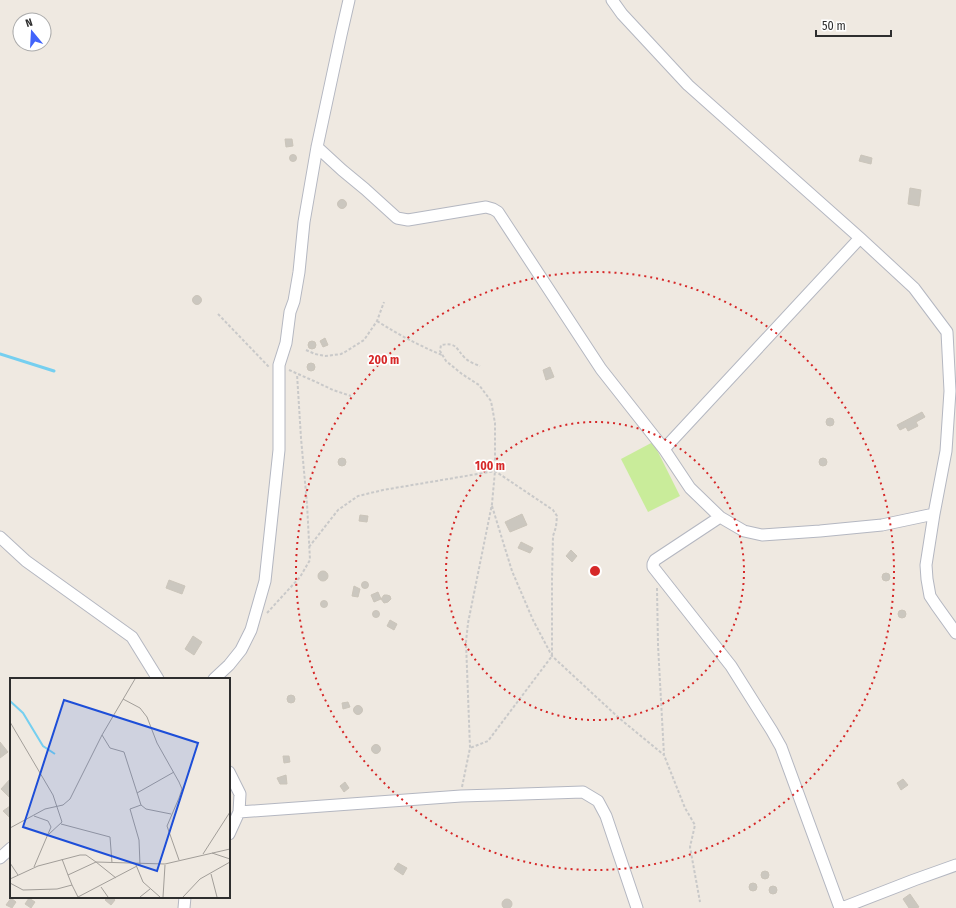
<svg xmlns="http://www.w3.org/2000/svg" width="956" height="908" viewBox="0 0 956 908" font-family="'Fira Sans Condensed',sans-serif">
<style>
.pitch{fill:#c9ec9a}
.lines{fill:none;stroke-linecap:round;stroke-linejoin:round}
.stream{stroke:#75cff0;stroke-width:3}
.building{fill:#cbc7bf;stroke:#cbc5ba}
.minor-casing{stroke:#b4b7c1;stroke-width:13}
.path{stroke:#c9c9c9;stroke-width:2;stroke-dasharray:3 2;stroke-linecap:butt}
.minor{stroke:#fff;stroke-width:11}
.ring{fill:none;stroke:#d62828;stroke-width:2;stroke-dasharray:2 4}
.inset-river{fill:none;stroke:#75cff0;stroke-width:2}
.inset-road{fill:none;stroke:#a29e99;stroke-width:1}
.view{fill:#1d4ed8;fill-opacity:0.15;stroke:#1d4ed8;stroke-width:2}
.inset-edge{fill:none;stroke:#2e2e2e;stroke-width:2}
.centre{fill:#d62828;stroke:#fff;stroke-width:2}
.ring-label{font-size:12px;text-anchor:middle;font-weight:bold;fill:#d62828;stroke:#fff;stroke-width:3.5;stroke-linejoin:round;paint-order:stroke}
</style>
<rect width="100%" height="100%" fill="#efe9e1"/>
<path class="pitch" d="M 653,442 L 680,496 L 648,512 L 621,459 Z"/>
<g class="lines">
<path class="stream" d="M 0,354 L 54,371"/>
</g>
<path class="building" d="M 285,139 L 292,139 L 293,146 L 286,147 Z
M289.5 158a3.5 3.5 0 1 1 7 0a3.5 3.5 0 1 1-7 0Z
M 861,155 L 872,158 L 871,164 L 859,161 Z
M 910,188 L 921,190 L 919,206 L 908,204 Z
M337.5 204a4.5 4.5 0 1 1 9 0a4.5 4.5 0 1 1-9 0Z
M192.5 300a4.5 4.5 0 1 1 9 0a4.5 4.5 0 1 1-9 0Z
M 325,338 L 328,345 L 323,347 L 320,341 Z
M308 345a4 4 0 1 1 8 0a4 4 0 1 1-8 0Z
M307 367a4 4 0 1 1 8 0a4 4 0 1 1-8 0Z
M 550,367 L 554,377 L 546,380 L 543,370 Z
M 922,412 L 925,417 L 916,422 L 918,426 L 908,431 L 906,427 L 900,430 L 897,425 Z
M826 422a4 4 0 1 1 8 0a4 4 0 1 1-8 0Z
M338 462a4 4 0 1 1 8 0a4 4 0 1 1-8 0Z
M819 462a4 4 0 1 1 8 0a4 4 0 1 1-8 0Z
M 522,514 L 527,525 L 510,532 L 505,522 Z
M 360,515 L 368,516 L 367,522 L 359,521 Z
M 521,542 L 533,548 L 530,553 L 518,548 Z
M 571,550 L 577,556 L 572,562 L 566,556 Z
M318 576a5 5 0 1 1 10 0a5 5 0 1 1-10 0Z
M882 577a4 4 0 1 1 8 0a4 4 0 1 1-8 0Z
M 169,580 L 185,586 L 182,594 L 166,588 Z
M361.5 585a3.5 3.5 0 1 1 7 0a3.5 3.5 0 1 1-7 0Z
M 354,586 L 360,589 L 358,597 L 352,596 Z
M 378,592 L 381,599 L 374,602 L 371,595 Z
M 384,595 L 387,595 L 390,596 L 391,599 L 388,602 L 384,603 L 381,599 Z
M320.5 604a3.5 3.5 0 1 1 7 0a3.5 3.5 0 1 1-7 0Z
M898 614a4 4 0 1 1 8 0a4 4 0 1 1-8 0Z
M372.5 614a3.5 3.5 0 1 1 7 0a3.5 3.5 0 1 1-7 0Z
M 390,620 L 397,624 L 394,630 L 387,626 Z
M 193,636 L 202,642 L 194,655 L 185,649 Z
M287 699a4 4 0 1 1 8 0a4 4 0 1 1-8 0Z
M 348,702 L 350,707 L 343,709 L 342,703 Z
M353.5 710a4.5 4.5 0 1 1 9 0a4.5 4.5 0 1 1-9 0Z
M 0,742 L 8,752 L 0,758 Z
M371.5 749a4.5 4.5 0 1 1 9 0a4.5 4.5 0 1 1-9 0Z
M 283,756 L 289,756 L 290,762 L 284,763 Z
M 286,775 L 287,784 L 280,784 L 277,778 Z
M 11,778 L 11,799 L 1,789 Z
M 903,779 L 908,785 L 901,790 L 897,783 Z
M 345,782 L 349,788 L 344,792 L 340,786 Z
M 10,806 L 11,807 L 11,817 L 10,818 L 3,811 Z
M 398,863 L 407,868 L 403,875 L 394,869 Z
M761 875a4 4 0 1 1 8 0a4 4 0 1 1-8 0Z
M749 887a4 4 0 1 1 8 0a4 4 0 1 1-8 0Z
M769 890a4 4 0 1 1 8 0a4 4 0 1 1-8 0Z
M 910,894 L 919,907 L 917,908 L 909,908 L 903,899 Z
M 108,897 L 112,897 L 115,900 L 111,905 L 105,900 Z
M 11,898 L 16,902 L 12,908 L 6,905 Z
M 29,898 L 35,902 L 31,908 L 25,904 Z
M502 904a5 5 0 1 1 10 0a5 5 0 1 1-10 0Z"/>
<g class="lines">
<defs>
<path id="minor" d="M 612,0 L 622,14 L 688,85 L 860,238 L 914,288 L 947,332 L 950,391 L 946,451 L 934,514 L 926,565 L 927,579 L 930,596 L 936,605 L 956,633
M 317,147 L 342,170 L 365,189 L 397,218 L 408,220 L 486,207 L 493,209 L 498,212 L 601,369 L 664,449 L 690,488 L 720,517 L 744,531 L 762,535 L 820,531 L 882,525 L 934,514
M 664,449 L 860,238
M 720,517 L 655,560 L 653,564 L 653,567 L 731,666 L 772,731 L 781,747 L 840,908
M 0,537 L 26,561 L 132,637 L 158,679
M 214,679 L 229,665 L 241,650 L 251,630 L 265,581 L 279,450 L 279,365 L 286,343 L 290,312 L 294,301 L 299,272 L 304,222 L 317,147 L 341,35 L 349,0
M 229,772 L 240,794 L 239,812 L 229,834
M 239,812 L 461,796 L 583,792 L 598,801 L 606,816 L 637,908
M 0,858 L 11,848
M 184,908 L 185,897
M 842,908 L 914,880 L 956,865"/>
</defs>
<use href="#minor" class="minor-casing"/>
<path class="path" d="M 218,314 L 269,367
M 377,321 C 399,335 418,345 442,355
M 306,350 L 315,354 L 325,356 L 341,354 L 345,352 L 364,340 L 377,321 L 384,302
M 289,370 L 314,381 L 333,390 L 351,396
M 492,506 L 512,571 L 533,620 L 552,656 L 619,718 L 664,755
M 309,547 L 338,510 L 358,496 L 383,490 L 495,471 L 553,510 L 557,516 L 556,527 L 553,536 L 552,579 L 552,656 L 488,741 L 470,748
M 657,588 L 658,645 L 664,755 L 685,808 L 695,825 L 690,847 L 700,902
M 267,613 L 300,577 L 310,560 L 307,504 L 301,438 L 297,374
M 462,787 L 470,748 L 466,642 L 468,623 L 492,504 L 495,471 L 495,423 L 491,401 L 479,385 L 462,374 L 446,361 L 440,351 L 441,345 C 457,342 456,349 465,358 C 469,362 475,364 480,366"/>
<use href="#minor" class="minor"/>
</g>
<g class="ring">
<circle cx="595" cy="571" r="149"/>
<circle cx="595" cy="571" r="299"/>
</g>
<g transform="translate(10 678)">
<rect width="220" height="220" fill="#efe9e1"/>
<path class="inset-river" d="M 0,23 L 13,35 L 33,68 L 45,76"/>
<path class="inset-road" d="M 113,21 L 130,30 L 137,39 L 147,65 L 169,104 L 172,111 L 169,120 L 157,148 L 169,182M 0,44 L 43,117 L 52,144 L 39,156M 92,57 L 100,70 L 114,74 L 131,127 L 136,131 L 161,136M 127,115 L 164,94M 24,138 L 38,143 L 41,149 L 24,189M 51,146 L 100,159 L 102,185M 0,150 L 35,131 L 53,127 L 60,121 L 92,57 L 125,1M 202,175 L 220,181M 193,176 L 220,134M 52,181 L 58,197M 0,185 L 8,197M 126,187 L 133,204 L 150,219M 130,187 L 129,162 L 120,131 L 131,127M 201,196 L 207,219M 0,201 L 28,188 L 70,177 L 76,177 L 86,184 L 155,186 L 220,171M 0,205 L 13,212 L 47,211 L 62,207 L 68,219M 62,207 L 58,197 L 86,184 L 106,200M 91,209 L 98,219M 68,219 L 127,188M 130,219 L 140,211M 153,219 L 155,187M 173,219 L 190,201 L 220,184"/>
<path class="view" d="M 54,22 L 188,65 L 147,193 L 13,149 Z"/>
<rect width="220" height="220" class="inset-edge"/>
</g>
<circle cx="595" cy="571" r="6" class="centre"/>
<g class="ring-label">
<text x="384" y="364">200 m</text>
<text x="490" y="470">100 m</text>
</g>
<g transform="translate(32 32) rotate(342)"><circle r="19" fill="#ffffff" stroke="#ababab"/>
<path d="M0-3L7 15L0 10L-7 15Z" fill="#4264fb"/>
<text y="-6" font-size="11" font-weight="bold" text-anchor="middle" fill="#2e2e2e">N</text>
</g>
<path d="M816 30v6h75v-6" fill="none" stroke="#2e2e2e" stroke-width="2"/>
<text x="822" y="30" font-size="12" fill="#2e2e2e" stroke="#ffffff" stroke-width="3" paint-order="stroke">50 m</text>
</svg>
